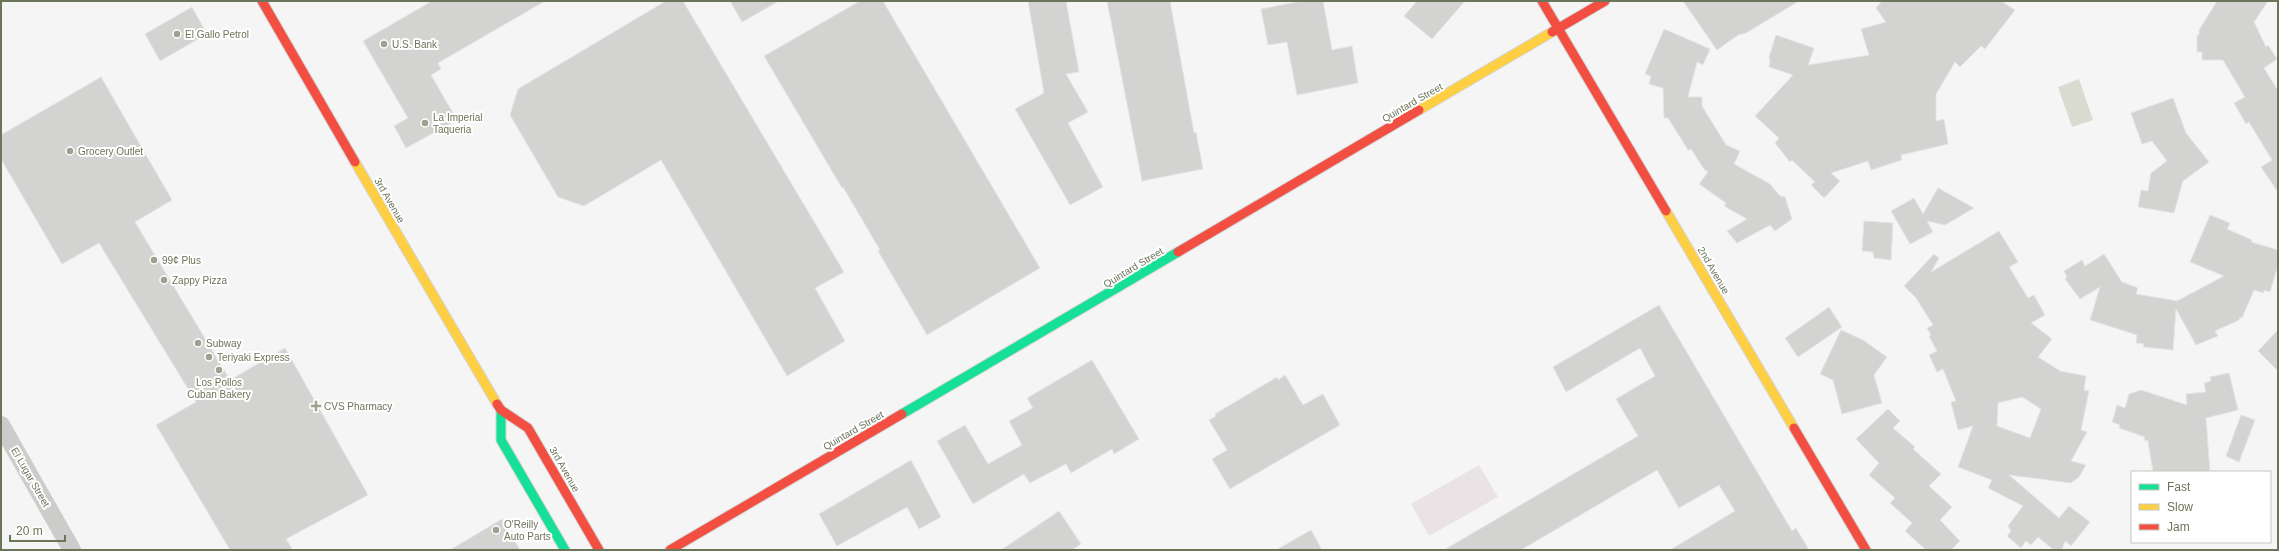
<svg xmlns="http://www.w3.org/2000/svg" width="2279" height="551" viewBox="0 0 2279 551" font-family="Arial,sans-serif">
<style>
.green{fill:#e9e3e6}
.water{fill:#d9dad0}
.building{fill:#d3d3d1;stroke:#e6e4e6;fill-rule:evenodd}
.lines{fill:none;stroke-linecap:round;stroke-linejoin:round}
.fast-casing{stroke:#d3d3d2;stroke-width:11}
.slow-casing{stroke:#d3d3d2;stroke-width:11}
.jam-casing{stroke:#d3d3d2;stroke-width:11}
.street{stroke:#cccdcb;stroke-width:18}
.fast{stroke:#16e098;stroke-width:9}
.slow{stroke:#ffcf43;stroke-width:9}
.jam{stroke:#f24e42;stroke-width:9}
.poi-dot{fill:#9ca28f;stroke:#fff;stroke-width:1.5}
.labels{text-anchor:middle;stroke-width:4;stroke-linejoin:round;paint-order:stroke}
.poi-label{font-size:10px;fill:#6b7558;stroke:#fff;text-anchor:start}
.street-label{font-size:10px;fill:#6b7558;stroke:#fff}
</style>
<rect width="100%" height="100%" fill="#f6f5f6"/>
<path class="green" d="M 1479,465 L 1498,497 L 1429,536 L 1411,504 Z"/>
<path class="water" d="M 2079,79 L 2093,120 L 2072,127 L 2058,87 Z"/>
<path class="building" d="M 432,1 L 545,1 L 438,63 L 441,69 L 431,75 L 457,120 L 406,148 L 394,126 L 408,118 L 363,41 Z
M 666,1 L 683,1 L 844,272 L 815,288 L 845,341 L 787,376 L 661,160 L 584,206 L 558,197 L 510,115 L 518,89 Z
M 730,1 L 779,1 L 742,22 Z
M 860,1 L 883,1 L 1040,268 L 927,335 L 878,251 L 880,250 L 843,187 L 842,188 L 764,56 Z
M 1028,1 L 1066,1 L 1079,72 L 1066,74 L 1088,112 L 1068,123 L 1103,187 L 1070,205 L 1015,109 L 1044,93 Z
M 1107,1 L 1170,1 L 1194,133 L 1196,132 L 1203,169 L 1142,181 Z
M 1302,1 L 1323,1 L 1332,50 L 1352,46 L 1358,83 L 1297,95 L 1287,42 L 1268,45 L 1261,9 Z
M 1417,1 L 1465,1 L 1432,39 L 1404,16 Z
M 1683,1 L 1799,1 L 1746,33 L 1738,35 L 1717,50 Z
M 1882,1 L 2001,1 L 2015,10 L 1985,49 L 1981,46 L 1960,67 L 1955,62 L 1936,94 L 1936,121 L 1944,119 L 1948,144 L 1901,155 L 1902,160 L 1871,170 L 1868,161 L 1831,173 L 1840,181 L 1824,198 L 1811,185 L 1815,182 L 1792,160 L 1790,162 L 1775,143 L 1779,138 L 1755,116 L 1793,75 L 1769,67 L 1770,61 L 1769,57 L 1776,35 L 1814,48 L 1808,65 L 1869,55 L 1861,29 L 1886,22 L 1876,8 Z
M 2217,1 L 2268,1 L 2254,22 L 2266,47 L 2268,45 L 2277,59 L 2264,68 L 2278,91 L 2278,192 L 2261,167 L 2272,160 L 2249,122 L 2246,124 L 2234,103 L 2245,97 L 2223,60 L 2202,60 L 2202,52 L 2197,52 L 2197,35 L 2199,35 L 2199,30 Z
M 192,7 L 207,34 L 160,61 L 145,34 Z
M 1664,29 L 1710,49 L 1703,65 L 1697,62 L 1688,97 L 1702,97 L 1702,106 L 1726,145 L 1740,151 L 1734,164 L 1770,184 L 1780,196 L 1785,197 L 1792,219 L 1775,231 L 1770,225 L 1737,243 L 1727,231 L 1747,219 L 1724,206 L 1726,203 L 1699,184 L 1708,172 L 1704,169 L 1691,149 L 1688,150 L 1668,118 L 1664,118 L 1663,88 L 1649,84 L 1651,76 L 1645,74 Z
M 101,77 L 172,200 L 135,222 L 230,380 L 285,348 L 368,495 L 286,539 L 293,550 L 230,550 L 156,425 L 196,402 L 99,243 L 62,264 L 1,159 L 1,135 Z
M 2173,98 L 2186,133 L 2209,162 L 2183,181 L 2174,213 L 2138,207 L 2141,190 L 2148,191 L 2151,173 L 2167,161 L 2152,141 L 2142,144 L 2131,113 Z
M 1938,188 L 1974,208 L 1945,225 L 1927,221 L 1933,232 L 1910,244 L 1891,211 L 1914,198 L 1923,214 Z
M 2210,215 L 2230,223 L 2227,229 L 2252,240 L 2251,242 L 2278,250 L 2278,265 L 2270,292 L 2264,290 L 2264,293 L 2254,290 L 2242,318 L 2240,317 L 2239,320 L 2215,331 L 2218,336 L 2196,345 L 2176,309 L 2173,350 L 2143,347 L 2144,344 L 2136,343 L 2137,335 L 2090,320 L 2100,287 L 2080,299 L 2065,279 L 2067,277 L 2064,271 L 2082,260 L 2085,266 L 2104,254 L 2122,282 L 2138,288 L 2136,294 L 2177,301 L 2224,276 L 2190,262 Z
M 1864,221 L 1893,223 L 1891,260 L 1874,258 L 1873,252 L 1862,251 Z
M 1999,231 L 2018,262 L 2009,267 L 2028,298 L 2034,295 L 2045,315 L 2031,323 L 2052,339 L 2038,357 L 2060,371 L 2086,376 L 2084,390 L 2089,391 L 2081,430 L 2087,432 L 2071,461 L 2086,465 L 2079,477 L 2071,483 L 2009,475 L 2059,518 L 2069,506 L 2090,522 L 2071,546 L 2065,541 L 2062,550 L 2054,550 L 2038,537 L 2031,545 L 2026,541 L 2021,548 L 2007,536 L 2011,531 L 2008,526 L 2023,506 L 1988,488 L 1992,480 L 1958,467 L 1973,426 L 1958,430 L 1951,402 L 1956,401 L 1943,369 L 1937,372 L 1929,355 L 1937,351 L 1929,336 L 1931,335 L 1927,328 L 1933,325 L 1916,298 L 1904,286 L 1934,254 L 1939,258 L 1931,272 ZM 2022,397 L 2041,409 L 2030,438 L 1997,426 L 1998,403 Z
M 1659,305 L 1792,531 L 1796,528 L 1809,550 L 1670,550 L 1735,511 L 1719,485 L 1679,508 L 1657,470 L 1521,550 L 1444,550 L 1638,436 L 1616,399 L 1655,376 L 1640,348 L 1566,392 L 1553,367 Z
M 1829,307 L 1842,327 L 1798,357 L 1785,338 Z
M 1841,330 L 1863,340 L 1887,357 L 1874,375 L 1882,403 L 1842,414 L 1833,380 L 1820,374 Z
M 2278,330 L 2278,371 L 2258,351 Z
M 1092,360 L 1139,439 L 1114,454 L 1112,449 L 1071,473 L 1066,464 L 1030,483 L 1024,474 L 973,504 L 937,441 L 965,425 L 988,464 L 1022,445 L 1009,421 L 1033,408 L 1027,398 Z
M 2229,373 L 2238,410 L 2206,418 L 2210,472 L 2153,472 L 2148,441 L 2144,440 L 2145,437 L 2119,428 L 2120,425 L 2112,422 L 2117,405 L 2125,408 L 2129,394 L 2141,390 L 2187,405 L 2186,394 L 2206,392 L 2204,383 L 2211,381 L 2210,377 Z
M 1285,375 L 1303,405 L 1323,394 L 1340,425 L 1230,489 L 1212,459 L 1227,450 L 1209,420 L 1216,416 L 1215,414 L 1277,377 L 1278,380 Z
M 1888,409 L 1900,421 L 1893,428 L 1915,447 L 1913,449 L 1941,474 L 1929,486 L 1952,507 L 1940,520 L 1960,541 L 1951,550 L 1926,550 L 1905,531 L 1912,523 L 1890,503 L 1895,498 L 1869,475 L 1879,463 L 1856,439 Z
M 2241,415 L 2255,420 L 2239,462 L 2226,456 Z
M 911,460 L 941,517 L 919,529 L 907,507 L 837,546 L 819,514 Z
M 1059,511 L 1081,544 L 1072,550 L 1001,550 Z
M 502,519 L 520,550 L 450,550 Z
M 1311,530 L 1322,550 L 1276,550 Z"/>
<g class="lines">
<defs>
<path id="fast" d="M 501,410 L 501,440 L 565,550
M 902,414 L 1178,252"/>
<path id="slow" d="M 1419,110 L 1552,32
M 355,162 L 497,404
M 1666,211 L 1794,428"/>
<path id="jam" d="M 262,1 L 355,162
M 1542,1 L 1666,211
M 1552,32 L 1605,1
M 1178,252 L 1419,110
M 497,404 L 501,410 L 528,428 L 599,550
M 1794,428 L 1866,550
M 670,550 L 902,414"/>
</defs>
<use href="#fast" class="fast-casing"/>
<use href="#slow" class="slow-casing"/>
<use href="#jam" class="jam-casing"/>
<path class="street" d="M 1,425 L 72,550"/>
<use href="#fast" class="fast"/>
<use href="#slow" class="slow"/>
<use href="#jam" class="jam"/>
</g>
<g class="poi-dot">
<circle cx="177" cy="34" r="4"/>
<circle cx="384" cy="44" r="4"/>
<circle cx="425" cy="123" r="4"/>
<circle cx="70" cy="151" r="4"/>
<circle cx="154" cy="260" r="4"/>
<circle cx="164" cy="280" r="4"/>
<circle cx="198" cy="343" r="4"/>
<circle cx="209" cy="357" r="4"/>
<circle cx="219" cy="370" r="4"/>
<path d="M314 400h4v4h4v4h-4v4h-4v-4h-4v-4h4z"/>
<circle cx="496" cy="530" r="4"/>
</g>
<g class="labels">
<g class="poi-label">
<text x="185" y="38">El Gallo Petrol</text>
<text x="392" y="48">U.S. Bank</text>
<text x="433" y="121">La Imperial<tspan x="433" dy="12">Taqueria</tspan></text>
<text x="78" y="155">Grocery Outlet</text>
<text x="162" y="264">99¢ Plus</text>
<text x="172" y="284">Zappy Pizza</text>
<text x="206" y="347">Subway</text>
<text x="217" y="361">Teriyaki Express</text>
<text x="219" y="386" text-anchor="middle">Los Pollos<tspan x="219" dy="12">Cuban Bakery</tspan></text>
<text x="324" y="410">CVS Pharmacy</text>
<text x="504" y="528">O'Reilly<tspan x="504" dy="12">Auto Parts</tspan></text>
</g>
<g class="street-label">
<text transform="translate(1412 102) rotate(-30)" y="4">Quintard Street</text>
<text transform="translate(390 200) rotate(60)" y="4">3rd Avenue</text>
<text transform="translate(1133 267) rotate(-31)" y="4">Quintard Street</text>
<text transform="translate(1714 270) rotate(60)" y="4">2nd Avenue</text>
<text transform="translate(853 430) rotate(-30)" y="4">Quintard Street</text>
<text transform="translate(565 469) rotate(60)" y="4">3rd Avenue</text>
<text transform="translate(31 477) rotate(60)" y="4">El Lugar Street</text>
</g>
</g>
<rect width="2279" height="551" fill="none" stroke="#6b7558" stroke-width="4"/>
<rect x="2131" y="471" width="140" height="72" fill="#ffffff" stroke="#c4c8bc"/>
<rect x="2139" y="484" width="20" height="6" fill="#16e098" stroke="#c4c8bc"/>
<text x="2167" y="491" font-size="12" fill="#6b7558">Fast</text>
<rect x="2139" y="504" width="20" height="6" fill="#ffcf43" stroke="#c4c8bc"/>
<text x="2167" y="511" font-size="12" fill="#6b7558">Slow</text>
<rect x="2139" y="524" width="20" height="6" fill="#f24e42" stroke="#c4c8bc"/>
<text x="2167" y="531" font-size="12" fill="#6b7558">Jam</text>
<path d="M10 535v6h55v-6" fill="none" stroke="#6b7558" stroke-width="2"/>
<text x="16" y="535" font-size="12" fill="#6b7558" stroke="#ffffff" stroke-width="3" paint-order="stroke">20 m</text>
</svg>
